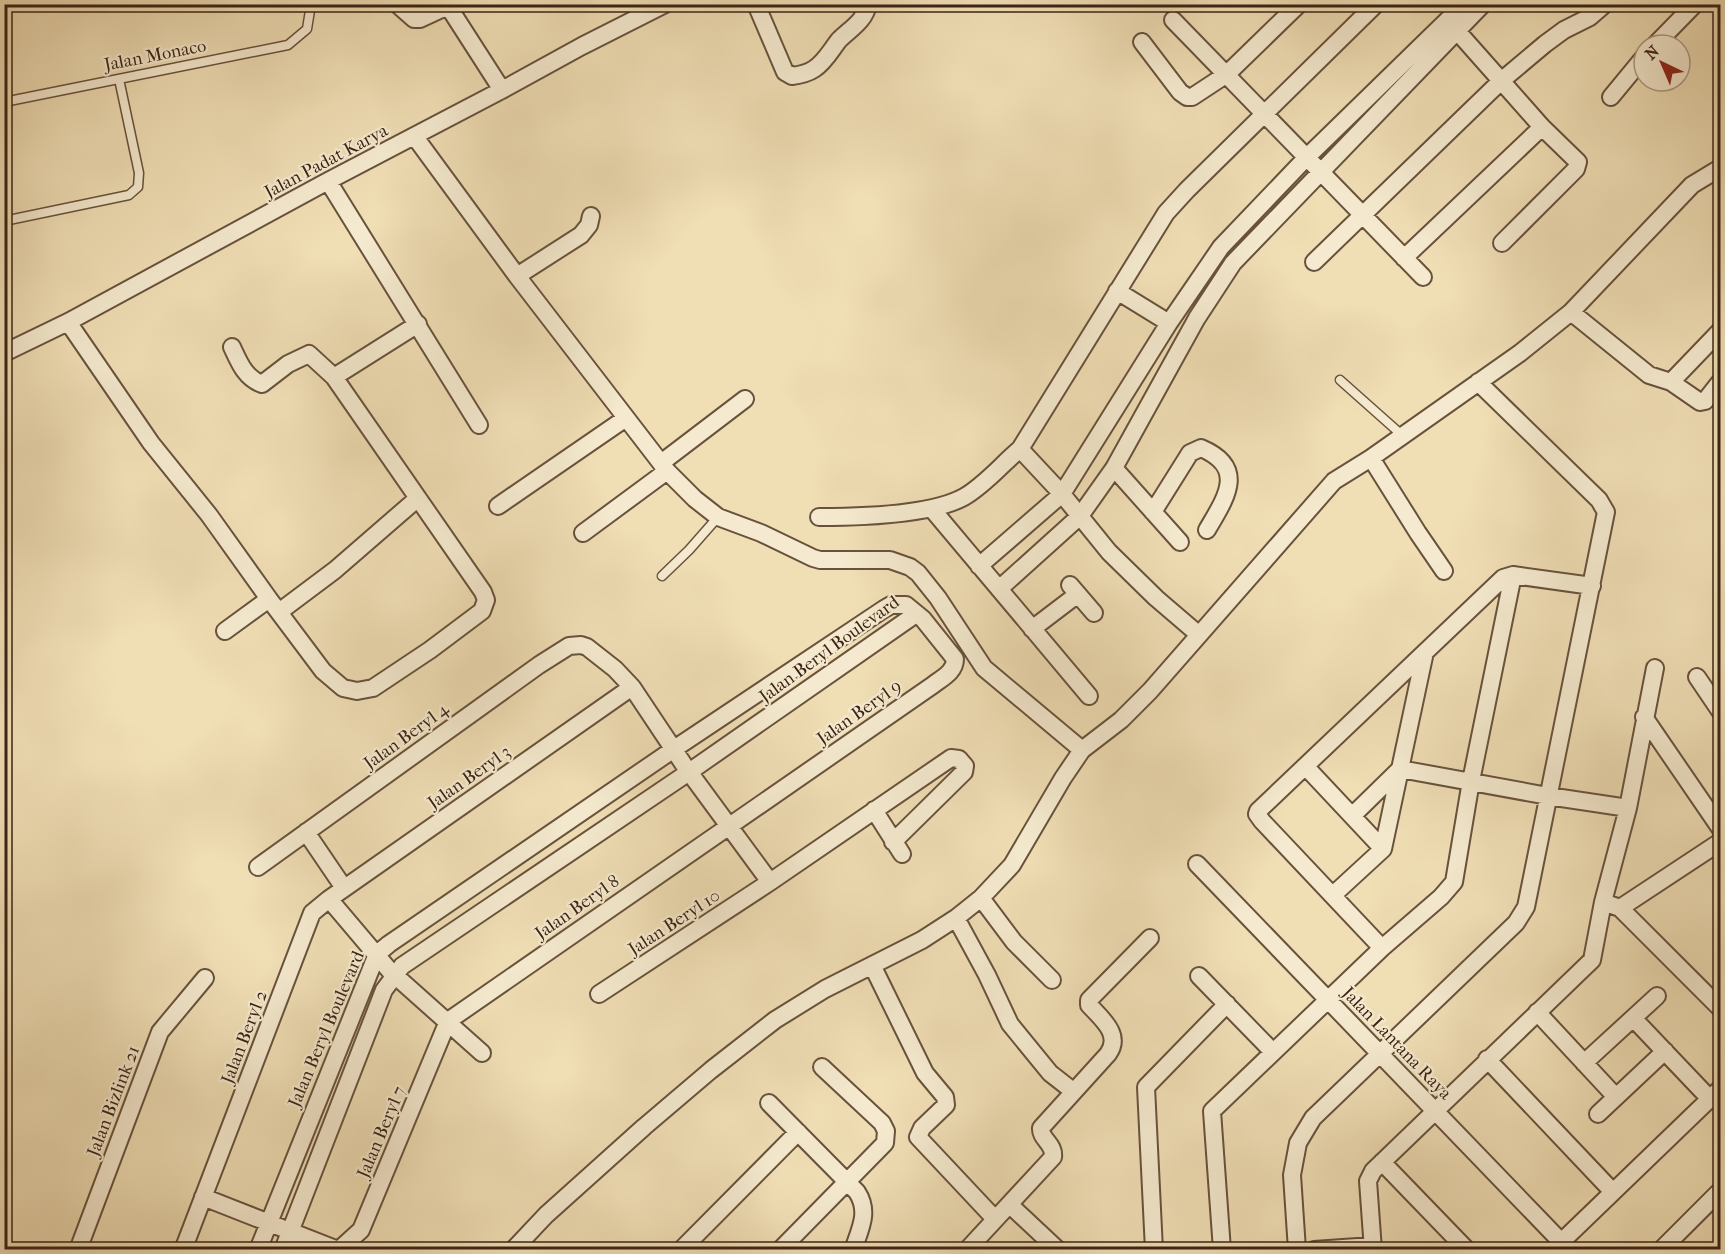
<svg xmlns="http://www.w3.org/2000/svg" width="1725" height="1254" viewBox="0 0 1725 1254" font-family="'IM FELL French Canon',serif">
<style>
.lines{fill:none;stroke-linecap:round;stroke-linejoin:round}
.lane-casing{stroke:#68523d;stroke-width:11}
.street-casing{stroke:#68523d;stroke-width:20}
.lane{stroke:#f5eacf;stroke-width:8}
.street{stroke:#f5eacf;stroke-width:16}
.labels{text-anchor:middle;stroke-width:4.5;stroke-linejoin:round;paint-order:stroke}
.street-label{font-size:18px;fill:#3b2415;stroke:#f5eacf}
</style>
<rect width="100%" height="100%" fill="#f0deb5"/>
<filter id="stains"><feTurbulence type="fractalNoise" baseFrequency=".00333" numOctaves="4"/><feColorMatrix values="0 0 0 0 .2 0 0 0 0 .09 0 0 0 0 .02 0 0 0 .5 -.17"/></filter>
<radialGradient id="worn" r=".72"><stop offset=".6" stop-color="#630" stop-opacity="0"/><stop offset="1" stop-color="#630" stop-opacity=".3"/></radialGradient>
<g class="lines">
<defs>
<path id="lane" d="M 4,102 L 288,45 L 307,29 L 311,4
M 4,221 L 129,195 L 138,187 L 139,173 L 119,79
M 1340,380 L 1403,436
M 662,576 L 689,550 L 718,517"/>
<path id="street" d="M 397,4 L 414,19 L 420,19 L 448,6 L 502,90
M 756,4 L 785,72 L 792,76 C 800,75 808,73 814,69 C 825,62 831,50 839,40 C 850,29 865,21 868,4
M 1173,20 L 1423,277
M 1457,31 L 1542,127 L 1578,162 L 1576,169 L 1502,243
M 1142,42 L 1180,92 L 1187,97 L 1192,97 L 1227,74 L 1299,4
M 1655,45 L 1695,4
M 1611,97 L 1644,57
M 415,137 L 517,276 L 667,471 L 695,499 L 718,517 L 761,533 L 813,558 L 820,560 L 890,560 L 910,567 L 918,573 L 938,598 L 984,668 L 1082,750
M 328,181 L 479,425
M 1404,258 L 1542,127
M 1314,262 L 1501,81 L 1545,44 L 1564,30 L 1590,17 L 1605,4
M 517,276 L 581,235 L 589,225 L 591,216
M 1117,291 L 1169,323
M 1571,312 L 1649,375 L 1671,382 L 1700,402 L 1705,401 L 1720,382
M 68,322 L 151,443 L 209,515 L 269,599 L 323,671 L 343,688 L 357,691 L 373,688 L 430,650 L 482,611 L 486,600 L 483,592 L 334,377 L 418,324
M 232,347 C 239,362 245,378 262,384 L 288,364 L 309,354 L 334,377
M 4,353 L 68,322 L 328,181 L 502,90 L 582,46 L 665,4
M 1671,382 L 1720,331
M 1020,449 L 1062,494 L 1109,552 L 1156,598 L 1198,634
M 1371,458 L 1418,533 L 1444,571
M 661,463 L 745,399
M 1114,468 L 1180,542
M 498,506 L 626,418
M 932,509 L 1089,696
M 1153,512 L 1190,453 L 1201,448 C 1248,468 1225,499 1207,530
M 819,517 C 857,517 931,515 964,497 C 985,485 1002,464 1020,449 L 1166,213 L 1187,190 L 1376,4
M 583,533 L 667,471
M 979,566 L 1062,494 L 1169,323 L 1221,247 L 1307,157 L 1464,4
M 1070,585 L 1094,613
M 999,589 L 1080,516 L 1114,468 L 1197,318 L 1233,263 L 1483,4
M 279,612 L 335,570 L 418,498
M 1032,629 L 1078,594
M 225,631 L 269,599
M 1697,677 L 1720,711
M 1644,717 L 1720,828
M 1306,767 L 1383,849
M 874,810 L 902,854
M 1352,816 L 1400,769 L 1548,796 L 1628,808
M 306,832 L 344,888
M 1197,864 L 1569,1250
M 258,867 L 539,665 L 569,646 L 581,645 L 587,647 L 615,669 L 632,687 L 684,765 L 770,882
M 1333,895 L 1383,849 L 1425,652
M 981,898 L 1014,942 L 1052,980
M 329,899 L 390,971 L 482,1053
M 1603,902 L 1620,908 L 1720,1008
M 1620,908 L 1720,842
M 956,918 L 987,975 L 1010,1024 L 1050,1073 L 1073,1091
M 1382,948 L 1262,821 L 1257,814 L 1258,811 L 1503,578 L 1513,575 L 1592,586
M 872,965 L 925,1073 L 945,1097 L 946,1105 L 922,1128 L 918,1137 L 995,1219
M 1199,976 L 1273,1052
M 599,994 L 770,882 L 951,758 L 959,759 L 965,766 L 964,772 L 893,842
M 1537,1012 L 1616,1097
M 1633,1018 L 1710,1099
M 1487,1059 L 1613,1192
M 1584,1063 L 1657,996
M 769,1103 L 857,1192 C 870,1212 860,1229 853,1250
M 1598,1114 L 1665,1051
M 1382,1162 L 1467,1250
M 203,1197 L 338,1250
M 1010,1205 L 1057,1249
M 1554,1249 L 1720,1089
M 78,1250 L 160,1032 L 205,978
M 183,1250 L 312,913 L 329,899 L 632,687
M 258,1250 L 377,954 L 389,944 L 674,749 L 884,609 L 891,605 L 906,605 L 923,619 L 955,659 C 955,672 942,678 933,685 L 448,1021 L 361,1230 L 339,1250
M 283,1250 L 384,990 L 402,966 L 689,772 L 916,614
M 513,1250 L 546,1215 L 644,1127 L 711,1070 L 775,1020 L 825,989 L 922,940 L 956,918 L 981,898 L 1012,865 L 1063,778 L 1082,750 L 1121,720 L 1150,691 L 1334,481 L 1371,458 L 1520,353 L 1571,312 L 1692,185 L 1720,168
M 681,1250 L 798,1132
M 780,1250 L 885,1143 L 886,1131 L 882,1123 L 822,1067
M 967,1250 L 1053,1157 C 1055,1144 1040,1139 1041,1128 L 1108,1054 C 1122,1035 1102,1019 1089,1005 L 1089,1000 L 1150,938
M 1154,1250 L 1146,1087 L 1227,1004
M 1222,1250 L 1212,1111 L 1382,948 L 1441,897 L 1454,882 L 1471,781 L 1513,575
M 1297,1250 L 1292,1175 L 1298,1143 L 1313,1118 L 1516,923 L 1526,907 L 1606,512 L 1599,500 L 1478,382
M 1314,1250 L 1372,1246
M 1373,1250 L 1368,1181 L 1373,1171 L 1592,960 L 1603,902 L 1628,808 L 1655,668
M 1661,1250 L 1720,1191"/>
</defs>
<use href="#lane" class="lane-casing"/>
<use href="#street" class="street-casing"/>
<use href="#lane" class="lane"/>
<use href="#street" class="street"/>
</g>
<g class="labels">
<g class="street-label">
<text transform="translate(155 55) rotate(-11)" y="6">Jalan Monaco</text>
<text transform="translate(326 161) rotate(-28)" y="6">Jalan Padat Karya</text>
<text transform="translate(829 649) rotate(-36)" y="6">Jalan Beryl Boulevard</text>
<text transform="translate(859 712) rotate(-35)" y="6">Jalan Beryl 9</text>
<text transform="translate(406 736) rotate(-36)" y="6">Jalan Beryl 4</text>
<text transform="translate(469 777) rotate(-35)" y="6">Jalan Beryl 3</text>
<text transform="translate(577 907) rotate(-35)" y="6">Jalan Beryl 8</text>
<text transform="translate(674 922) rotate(-33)" y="6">Jalan Beryl 10</text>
<text transform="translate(326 1029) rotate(-67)" y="6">Jalan Beryl Boulevard</text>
<text transform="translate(244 1037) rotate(-69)" y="6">Jalan Beryl 2</text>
<text transform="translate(1397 1043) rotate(46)" y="6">Jalan Lantana Raya</text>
<text transform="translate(113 1101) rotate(-69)" y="6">Jalan Bizlink 21</text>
<text transform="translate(381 1132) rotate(-67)" y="6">Jalan Beryl 7</text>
</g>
</g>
<rect width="1725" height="1254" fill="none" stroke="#f0deb5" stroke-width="24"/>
<rect x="6" y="6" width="1713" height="1242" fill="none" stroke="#3b2415" stroke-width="3"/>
<rect x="12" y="12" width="1701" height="1230" fill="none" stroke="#3b2415" stroke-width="1.5"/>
<g transform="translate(1662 63) rotate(316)"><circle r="28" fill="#f5eacf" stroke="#ab9b85" stroke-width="1.5"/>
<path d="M0-4.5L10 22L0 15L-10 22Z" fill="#8f2418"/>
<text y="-9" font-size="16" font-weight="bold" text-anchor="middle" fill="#3b2415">N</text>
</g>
<rect width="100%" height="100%" filter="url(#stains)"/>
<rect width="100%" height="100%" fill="url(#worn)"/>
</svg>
